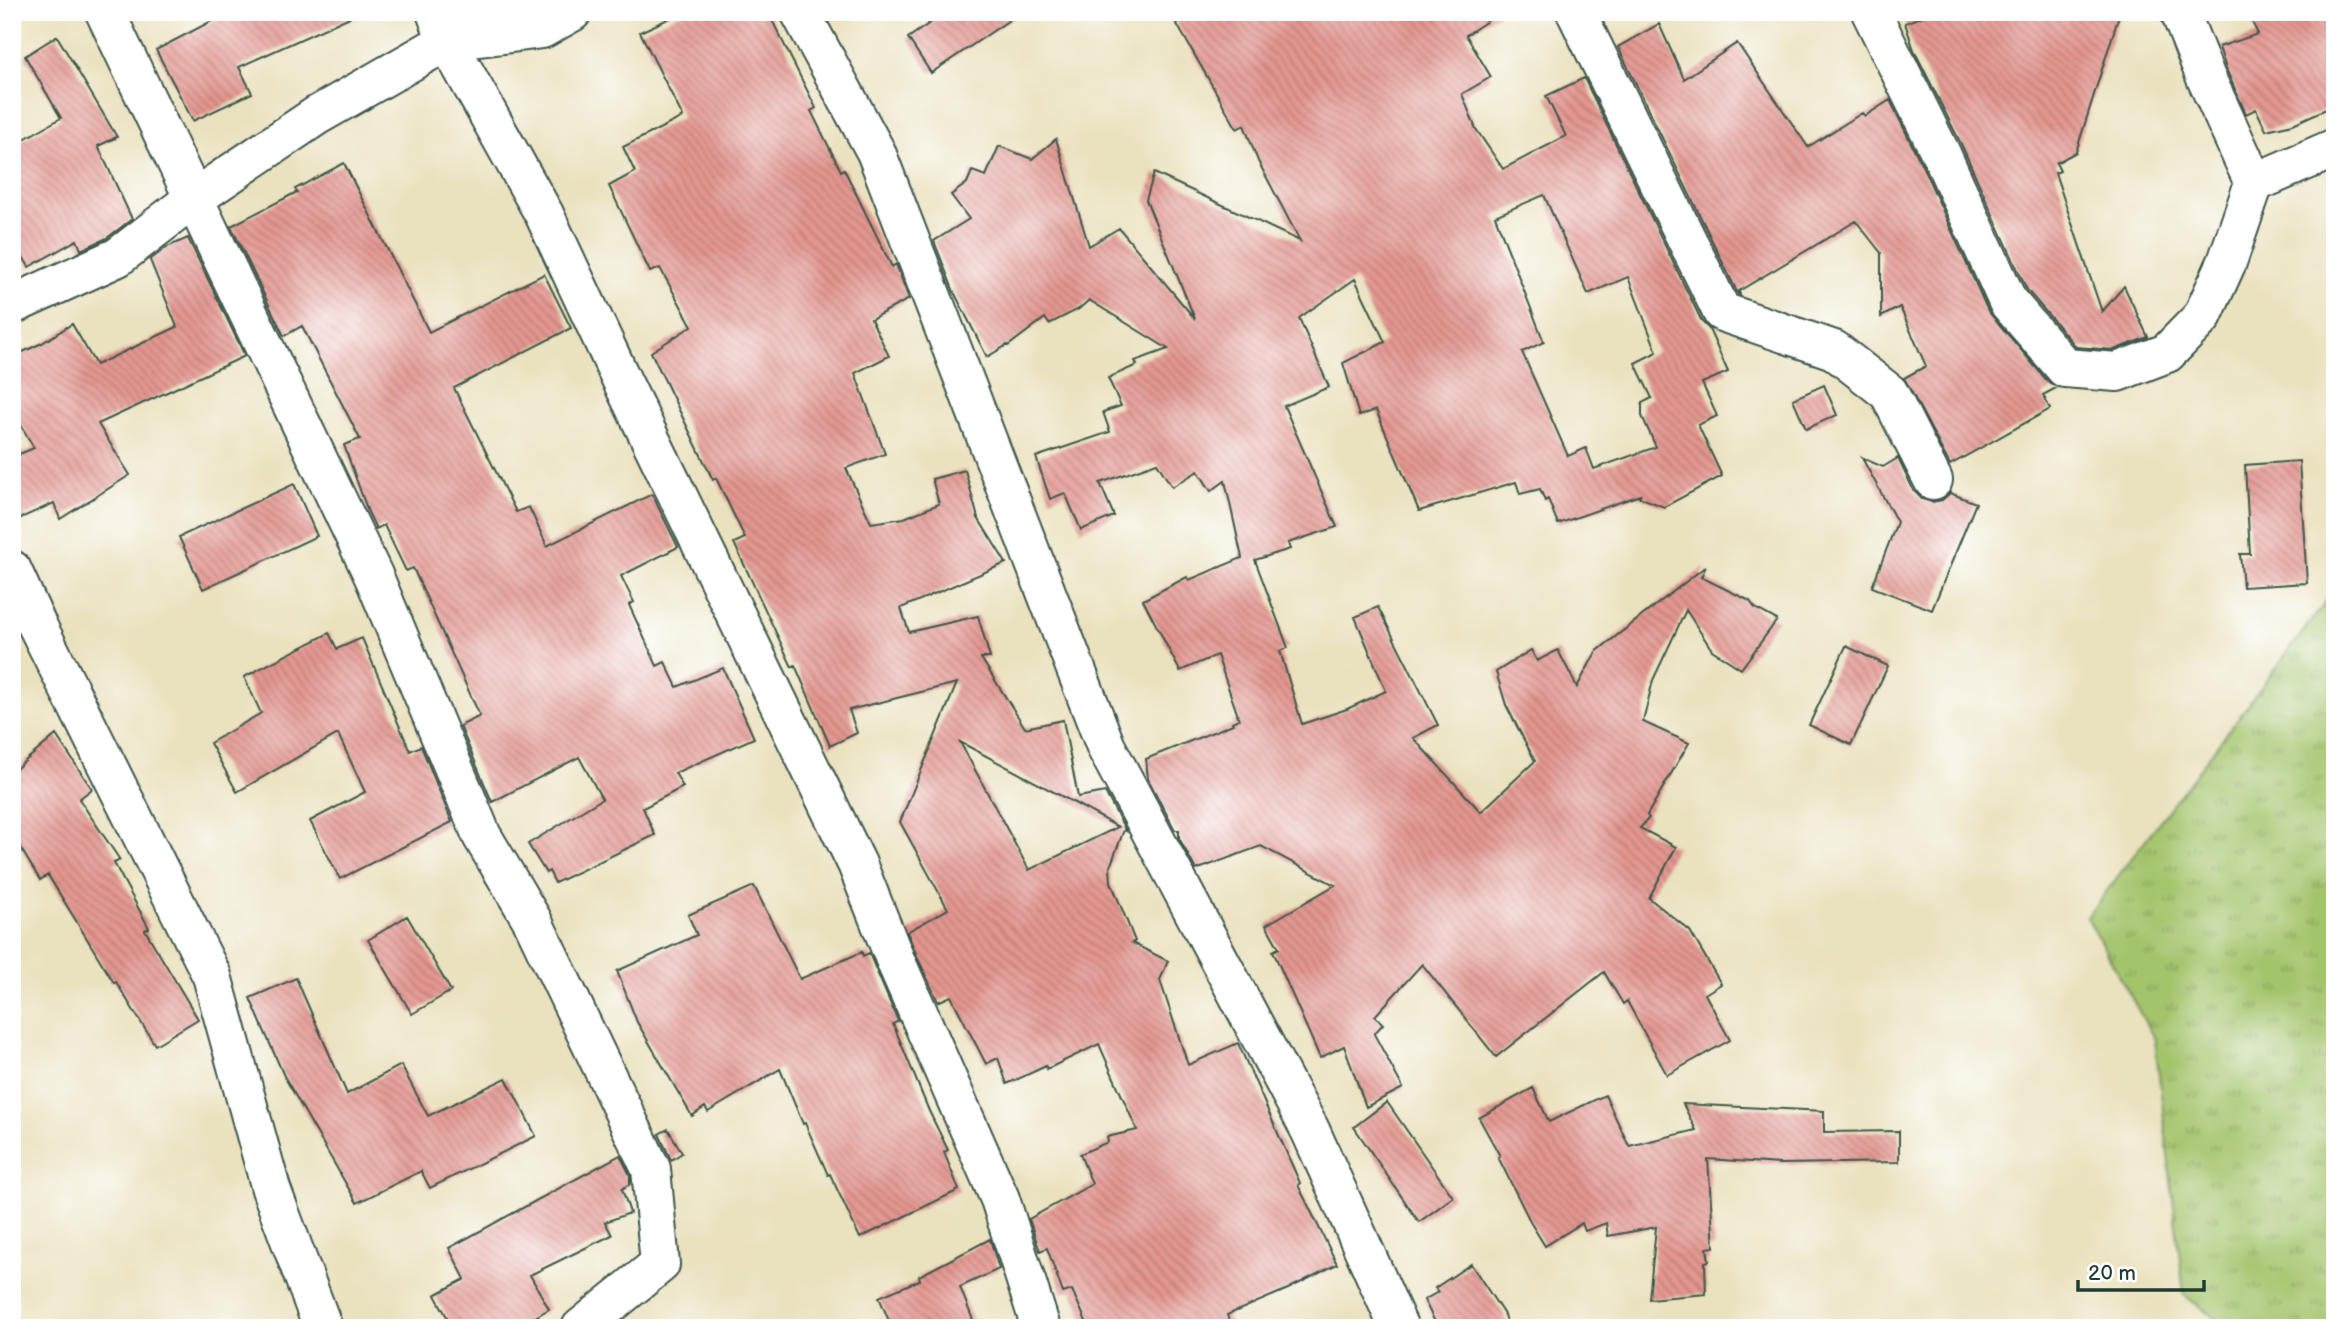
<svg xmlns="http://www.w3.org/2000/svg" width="2347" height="1340" viewBox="0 0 2347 1340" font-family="'Balsamiq Sans',sans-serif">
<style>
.grass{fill:url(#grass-tufts);stroke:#628050;stroke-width:2}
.building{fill:url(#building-back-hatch);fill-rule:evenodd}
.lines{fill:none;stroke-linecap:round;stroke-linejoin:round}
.street-casing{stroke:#3d5649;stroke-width:42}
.street{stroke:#fff;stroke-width:38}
</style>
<defs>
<pattern id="grass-tufts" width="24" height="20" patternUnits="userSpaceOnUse" patternTransform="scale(1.75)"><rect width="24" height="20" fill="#a4c46c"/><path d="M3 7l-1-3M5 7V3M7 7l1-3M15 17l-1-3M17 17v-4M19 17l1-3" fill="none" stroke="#85a05a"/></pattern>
<pattern id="building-back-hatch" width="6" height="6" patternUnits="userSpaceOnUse" patternTransform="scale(1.75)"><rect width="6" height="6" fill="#e49690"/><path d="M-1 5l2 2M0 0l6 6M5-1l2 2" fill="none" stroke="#b87c76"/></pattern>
</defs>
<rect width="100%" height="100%" fill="#fff"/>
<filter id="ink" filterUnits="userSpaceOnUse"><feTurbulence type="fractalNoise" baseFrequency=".0143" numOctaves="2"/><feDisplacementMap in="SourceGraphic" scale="14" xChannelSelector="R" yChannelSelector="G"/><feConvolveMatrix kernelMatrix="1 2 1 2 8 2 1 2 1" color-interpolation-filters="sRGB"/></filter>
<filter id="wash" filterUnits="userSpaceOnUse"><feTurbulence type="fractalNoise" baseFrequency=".00686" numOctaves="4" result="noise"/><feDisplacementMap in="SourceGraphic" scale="28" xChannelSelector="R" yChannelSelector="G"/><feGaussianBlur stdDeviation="1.57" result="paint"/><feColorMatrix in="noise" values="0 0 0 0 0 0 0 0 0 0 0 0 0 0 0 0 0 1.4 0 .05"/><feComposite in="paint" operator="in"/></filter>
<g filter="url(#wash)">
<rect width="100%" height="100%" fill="#eae1be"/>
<path class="grass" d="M 2335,590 L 2335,1328 L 2228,1328 L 2184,1295 L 2155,1040 L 2087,917 Z"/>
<g id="blocks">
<path class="building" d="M 229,12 L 361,12 L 239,67 L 252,93 L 193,121 L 156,50 Z
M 683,12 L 768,12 L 816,108 L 811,111 L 841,171 L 844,169 L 892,267 L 896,264 L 909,299 L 871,319 L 889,356 L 855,373 L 885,454 L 846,468 L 871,523 L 904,518 L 939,504 L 932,479 L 965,470 L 978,518 L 1006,563 L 901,608 L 909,632 L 978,616 L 990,658 L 981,658 L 1025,728 L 1063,720 L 1078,797 L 1105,792 L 1126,831 L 1124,830 L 1110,867 L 1111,882 L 1135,941 L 1132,943 L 1168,961 L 1160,980 L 1188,1065 L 1238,1043 L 1300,1183 L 1298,1185 L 1337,1264 L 1288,1289 L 1227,1315 L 1232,1328 L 1089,1328 L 1072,1290 L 1063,1293 L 1047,1248 L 1040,1251 L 1029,1219 L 1092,1184 L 1080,1154 L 1108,1142 L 1107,1137 L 1137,1130 L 1099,1044 L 1047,1069 L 1046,1066 L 1007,1084 L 998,1058 L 986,1064 L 951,996 L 938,1002 L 916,954 L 907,932 L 948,909 L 900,822 L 957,683 L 849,710 L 857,733 L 830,746 L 795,665 L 792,667 L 734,543 L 745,538 L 716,478 L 713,480 L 651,352 L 692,326 L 660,268 L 650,272 L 609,186 L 635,172 L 623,147 L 683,117 L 640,32 ZM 960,742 L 1080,806 L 1118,827 L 1029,870 Z
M 946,12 L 1021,12 L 931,73 L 908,38 Z
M 1170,12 L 1501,12 L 1466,35 L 1491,77 L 1462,94 L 1476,129 L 1503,169 L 1566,136 L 1546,96 L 1584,78 L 1702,322 L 1709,329 L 1728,372 L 1702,383 L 1717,416 L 1698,425 L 1722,476 L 1664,507 L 1639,497 L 1640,495 L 1558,524 L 1548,499 L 1545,501 L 1540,489 L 1520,494 L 1516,482 L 1419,511 L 1376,410 L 1359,416 L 1343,363 L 1385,342 L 1355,279 L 1299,318 L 1329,387 L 1284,406 L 1337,527 L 1288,543 L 1290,549 L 1255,560 L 1288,648 L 1280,651 L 1302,724 L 1347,709 L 1386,691 L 1355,617 L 1378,607 L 1438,725 L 1413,738 L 1481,812 L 1535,761 L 1506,705 L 1496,672 L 1531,650 L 1537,661 L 1558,650 L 1577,687 L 1596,652 L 1706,566 L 1701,577 L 1750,601 L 1755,608 L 1777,620 L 1741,669 L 1712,650 L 1686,610 L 1653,680 L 1643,722 L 1689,743 L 1647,815 L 1649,818 L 1640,828 L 1676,847 L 1649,898 L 1690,931 L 1721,984 L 1705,994 L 1730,1040 L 1667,1075 L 1627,1001 L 1623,1004 L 1604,972 L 1496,1057 L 1422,964 L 1375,1016 L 1383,1024 L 1374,1034 L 1403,1088 L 1366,1107 L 1344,1046 L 1320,1058 L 1273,951 L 1279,948 L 1266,925 L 1335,885 L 1261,846 L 1196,870 L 1179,838 L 1179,830 L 1175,830 L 1148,779 L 1146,759 L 1233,724 L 1232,722 L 1239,719 L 1217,655 L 1180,671 L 1143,600 L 1187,577 L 1189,580 L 1242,558 L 1225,481 L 1211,491 L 1198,471 L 1172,487 L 1157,463 L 1100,483 L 1114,516 L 1081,530 L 1065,493 L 1050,499 L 1036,457 L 1110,432 L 1103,412 L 1121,406 L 1108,378 L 1137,365 L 1135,361 L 1168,349 L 1089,300 L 1079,309 L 1049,324 L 1045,318 L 1008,346 L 1007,345 L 987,357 L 954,292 L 934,241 L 969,219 L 951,195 L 967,183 L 972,171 L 986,176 L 999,146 L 1032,159 L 1056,139 L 1089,246 L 1119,228 L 1195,319 L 1146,200 L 1154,173 L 1300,241 L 1258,161 L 1244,125 L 1237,129 ZM 1544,195 L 1588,294 L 1628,277 L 1657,352 L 1635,363 L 1652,398 L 1642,403 L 1642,416 L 1656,447 L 1594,469 L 1586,448 L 1568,456 L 1522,352 L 1544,342 L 1495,216 Z
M 1933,12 L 2120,12 L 2076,152 L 2056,163 L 2060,171 L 2055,173 L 2102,312 L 2124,286 L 2148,337 L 2114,350 L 2076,347 L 2027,290 L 1962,146 L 1914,50 L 1905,23 Z
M 2247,12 L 2335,12 L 2335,105 L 2293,124 L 2266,130 L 2256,109 L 2246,114 L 2226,69 L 2219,47 L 2258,34 Z
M 1659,24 L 1684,79 L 1737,43 L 1808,147 L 1862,113 L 1865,116 L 1890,100 L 1922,165 L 1988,311 L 2048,382 L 2058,387 L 2043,395 L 2050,409 L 1950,465 L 1904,378 L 1926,366 L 1900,307 L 1881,317 L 1881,253 L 1856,221 L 1739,291 L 1740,295 L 1738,294 L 1618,47 Z
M 57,36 L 117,137 L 98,146 L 132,219 L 107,238 L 81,250 L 77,240 L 29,267 L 12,238 L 12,146 L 61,118 L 25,56 Z
M 344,163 L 429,332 L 544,274 L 571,328 L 454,388 L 516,512 L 529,507 L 547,546 L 652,494 L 678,547 L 621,576 L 634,602 L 629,605 L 657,666 L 665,662 L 677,687 L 723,668 L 754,738 L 675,773 L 683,787 L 643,808 L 655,835 L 555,883 L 549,871 L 546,873 L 528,844 L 602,799 L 579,757 L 492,802 L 460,726 L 480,716 L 413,568 L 406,571 L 384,525 L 376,529 L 368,512 L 344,445 L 360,439 L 302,326 L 284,336 L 231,226 L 297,192 L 295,189 Z
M 188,238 L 245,356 L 98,424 L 130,475 L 60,519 L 54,503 L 12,522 L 12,457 L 34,448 L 12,410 L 12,357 L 42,343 L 72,324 L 96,365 L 177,327 L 150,260 L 167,247 Z
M 1824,385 L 1837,415 L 1806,429 L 1793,399 Z
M 1862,458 L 1883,467 L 1898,458 L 1913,490 L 1922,499 L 1932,502 L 1942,500 L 1950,493 L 1976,503 L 1932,610 L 1872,587 L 1897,522 Z
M 2299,461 L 2307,583 L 2243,587 L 2240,554 L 2250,554 L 2245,465 Z
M 294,484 L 317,536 L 203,589 L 179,537 Z
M 329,633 L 337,649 L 362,638 L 410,751 L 421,746 L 452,822 L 340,879 L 310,821 L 365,792 L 338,734 L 237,792 L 210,743 L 261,713 L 244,677 Z
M 1846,646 L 1888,666 L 1851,745 L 1809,725 Z
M 56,735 L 92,789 L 79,799 L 120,860 L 114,863 L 149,928 L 145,930 L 198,1019 L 155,1045 L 116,982 L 114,983 L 48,875 L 40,880 L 12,834 L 12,772 Z
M 754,886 L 800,979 L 862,952 L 863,956 L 869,953 L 898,1021 L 893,1024 L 929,1111 L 948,1150 L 944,1152 L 959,1190 L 860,1238 L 830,1174 L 828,1175 L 805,1123 L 803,1124 L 780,1069 L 708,1112 L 705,1107 L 692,1116 L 637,1022 L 617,971 L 697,935 L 688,915 Z
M 407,916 L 451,991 L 412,1014 L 368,940 Z
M 296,978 L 347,1094 L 401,1065 L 428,1116 L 506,1078 L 536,1136 L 430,1188 L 421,1171 L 357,1203 L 284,1076 L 250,998 Z
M 1533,1088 L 1549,1122 L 1605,1095 L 1629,1146 L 1696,1130 L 1683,1104 L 1824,1111 L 1824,1132 L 1899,1131 L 1899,1162 L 1780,1164 L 1708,1159 L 1714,1247 L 1707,1248 L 1709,1261 L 1705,1262 L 1706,1294 L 1649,1299 L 1656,1227 L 1608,1236 L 1606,1223 L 1585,1231 L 1582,1223 L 1545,1246 L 1532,1225 L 1498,1157 L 1500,1156 L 1479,1118 Z
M 1387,1102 L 1453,1197 L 1419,1222 L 1354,1127 Z
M 668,1129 L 682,1153 L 671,1160 L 659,1134 Z
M 620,1155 L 630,1175 L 630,1184 L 622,1189 L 630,1213 L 605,1222 L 612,1235 L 530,1275 L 549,1309 L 516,1328 L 453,1328 L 435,1295 L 465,1279 L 449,1248 Z
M 990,1239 L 999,1269 L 960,1287 L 976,1328 L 892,1328 L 879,1297 L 920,1280 L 919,1276 Z
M 1471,1264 L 1503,1313 L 1509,1328 L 1438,1328 L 1424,1300 L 1438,1292 L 1435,1288 Z"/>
</g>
</g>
<g filter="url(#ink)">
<use href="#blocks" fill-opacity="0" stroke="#3d5649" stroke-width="2"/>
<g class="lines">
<defs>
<path id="street" d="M 105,12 L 374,577 L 482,836 L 532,920 L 651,1169 L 660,1264 L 581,1328
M 436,12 L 447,41 L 544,214 L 622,381 L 857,864 L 896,962 L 1000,1199 L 1041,1328
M 800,12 L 876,152 L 1106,747 L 1310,1130 L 1399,1328
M 1576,12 L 1722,312 L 1834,350 L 1889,393 L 1933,480
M 1871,12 L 1942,156 L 2008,302 L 2065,368 L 2117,372 L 2167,353 L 2202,317 L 2227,262 L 2254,183 L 2206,78 L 2180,12
M 2254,183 L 2335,148
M 12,305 L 118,257 L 193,199 L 316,116 L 447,41 L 542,29 L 572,12
M 12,570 L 35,621 L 212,976 L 271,1189 L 323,1328"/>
</defs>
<use href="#street" class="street-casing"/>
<use href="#street" class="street"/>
</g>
</g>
<rect width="2347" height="1340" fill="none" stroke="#fff" stroke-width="42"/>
<path d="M2078 1280v10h126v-10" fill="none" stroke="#1f3d34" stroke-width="3.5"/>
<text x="2088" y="1280" font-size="21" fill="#1f3d34" stroke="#ffffff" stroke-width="5" paint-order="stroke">20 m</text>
</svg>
